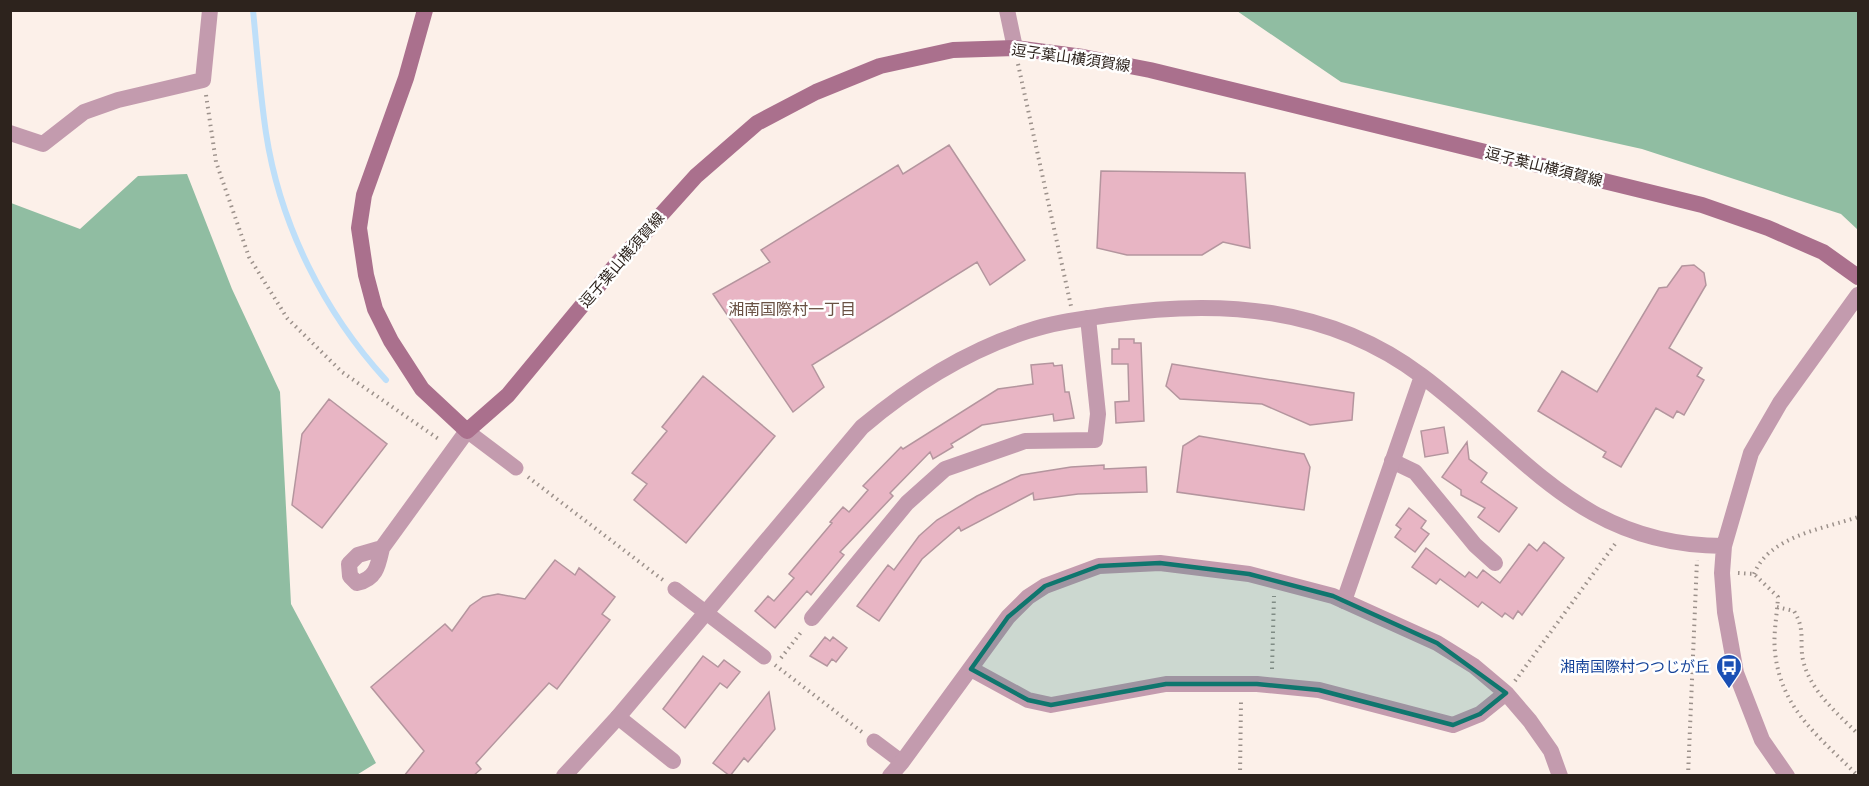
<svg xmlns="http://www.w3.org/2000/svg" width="1869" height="786" viewBox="0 0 1869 786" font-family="Figtree,'Noto Sans JP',sans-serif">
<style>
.forest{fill:#90bda2}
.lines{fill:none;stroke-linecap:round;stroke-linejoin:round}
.stream{stroke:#bedff9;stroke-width:6}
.building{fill:#e8b5c4;stroke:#b4959e;stroke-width:1.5}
.path{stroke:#9c918b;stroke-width:4;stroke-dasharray:1.5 4.5;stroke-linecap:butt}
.pedestrian{stroke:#c39bae;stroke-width:15}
.minor{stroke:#c39bae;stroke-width:16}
.tertiary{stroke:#c39bae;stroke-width:16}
.secondary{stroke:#aa708d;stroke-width:16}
.marked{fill:#0f766e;fill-opacity:0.2;stroke:#0f766e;stroke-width:4.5;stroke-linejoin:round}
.labels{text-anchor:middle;stroke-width:5;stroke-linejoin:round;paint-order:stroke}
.street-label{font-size:15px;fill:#2d231d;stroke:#fff}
.transit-label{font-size:15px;fill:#164399;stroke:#fff;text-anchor:end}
.neighbourhood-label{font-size:16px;fill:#695143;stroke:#fff}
</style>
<rect width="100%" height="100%" fill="#fcf0e9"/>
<path class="forest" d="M 1237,11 L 1858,11 L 1858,230 L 1841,214 L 1642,149 L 1341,82 Z
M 187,174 L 232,289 L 280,392 L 291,604 L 376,763 L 355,776 L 11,775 L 11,203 L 80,229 L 138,176 Z"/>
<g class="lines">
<path class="stream" d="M 253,10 C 257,51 260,93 266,133 C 280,225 324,312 386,380"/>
</g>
<path class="building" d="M 949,145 L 1025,260 L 990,285 L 977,262 L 812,365 L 824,387 L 793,412 L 713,294 L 770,262 L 761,250 L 898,165 L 903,174 Z
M 1101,171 L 1245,173 L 1250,248 L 1223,242 L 1202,255 L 1127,255 L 1097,248 Z
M 1694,265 L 1704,273 L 1706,285 L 1669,348 L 1702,368 L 1697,376 L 1704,380 L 1684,415 L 1677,411 L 1673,418 L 1656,408 L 1621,467 L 1603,457 L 1606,452 L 1538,411 L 1562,371 L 1597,392 L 1659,288 L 1667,287 L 1682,266 Z
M 1119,339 L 1134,339 L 1134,343 L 1141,343 L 1144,421 L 1116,423 L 1115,402 L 1129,401 L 1128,364 L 1112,364 L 1112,349 L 1119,349 Z
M 1053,363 L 1054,366 L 1062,365 L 1065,392 L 1069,392 L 1074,418 L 1054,421 L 1053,414 L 982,425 L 951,444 L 953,447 L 933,459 L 930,452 L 890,493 L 893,496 L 840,552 L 844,555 L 811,595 L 807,591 L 775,628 L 755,611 L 768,596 L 774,601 L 794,578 L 789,574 L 832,523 L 830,522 L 843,507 L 849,512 L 868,490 L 863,486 L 901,447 L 903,449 L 998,389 L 1033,384 L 1031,365 Z
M 1172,364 L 1354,393 L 1352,420 L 1310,425 L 1262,404 L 1180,399 L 1166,386 Z
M 703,376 L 775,436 L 686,543 L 634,500 L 647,484 L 632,473 L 667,431 L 662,427 Z
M 329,399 L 387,444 L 322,528 L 292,505 L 302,434 Z
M 1444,427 L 1448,453 L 1425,457 L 1421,431 Z
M 1199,436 L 1304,454 L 1310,467 L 1304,510 L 1177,492 L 1183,446 Z
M 1467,442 L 1469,459 L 1487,473 L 1481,482 L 1517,508 L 1499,532 L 1478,517 L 1485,508 L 1461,495 L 1461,490 L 1442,477 Z
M 1104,465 L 1104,469 L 1146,467 L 1147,492 L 1078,494 L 1034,500 L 1033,493 L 961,531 L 959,527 L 922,559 L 879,621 L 857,606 L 888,565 L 894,570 L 919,536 L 937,520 L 977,496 L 1021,475 L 1071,467 Z
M 1409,508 L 1426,521 L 1421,528 L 1429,534 L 1415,552 L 1395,537 L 1401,529 L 1396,525 Z
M 1544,542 L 1564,558 L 1522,615 L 1518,611 L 1513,619 L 1505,613 L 1502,617 L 1482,602 L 1478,607 L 1440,579 L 1436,584 L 1412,567 L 1426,548 L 1465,577 L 1469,572 L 1477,578 L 1483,570 L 1500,583 L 1529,544 L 1537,551 Z
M 555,560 L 575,575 L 579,568 L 615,597 L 602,614 L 610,620 L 557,689 L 549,683 L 476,763 L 481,769 L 473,776 L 404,776 L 424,751 L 371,687 L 445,624 L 452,631 L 470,606 L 483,597 L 498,594 L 525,599 Z
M 825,637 L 830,641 L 833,637 L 847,648 L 836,662 L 832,659 L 827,666 L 810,656 Z
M 703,656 L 718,667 L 724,660 L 740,672 L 727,688 L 720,683 L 685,728 L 663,709 Z
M 769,692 L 775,729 L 748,762 L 744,758 L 730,776 L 713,763 Z"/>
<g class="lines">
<path class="path" d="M 1018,64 L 1071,306
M 206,95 L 216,162 L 249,257 L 287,318 L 342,372 L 440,440
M 528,477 L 663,580
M 1738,573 L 1754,574 L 1778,597 C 1777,616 1773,634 1775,652 C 1781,710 1820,737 1858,776
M 1754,574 C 1769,536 1823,529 1858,517
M 1777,607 L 1794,611 C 1806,631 1799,641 1803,660 C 1810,691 1838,714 1858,734
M 781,658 L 802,631
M 775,665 L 862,732
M 1272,669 L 1274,596
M 1515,681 L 1615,544
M 1240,776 L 1241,701
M 1688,776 L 1697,560"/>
<path class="pedestrian" d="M 467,431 L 516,468
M 675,589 L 764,657
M 874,741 L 902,762"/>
<path class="minor" d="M 1007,10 L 1015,48
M 10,133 L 43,144 L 84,112 L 118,100 L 203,80 L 210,10
M 1392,461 L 1415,472 L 1475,545 L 1495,563
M 382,548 L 358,555 L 349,564 L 350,576 L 357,583 C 376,579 378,566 382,548 L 467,431
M 812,618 L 907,503 L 945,469 L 1025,441 L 1095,440 L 1098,414 L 1088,318
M 971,669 L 1028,700 L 1051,705 L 1166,684 L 1257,684 L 1319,690 L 1453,725 L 1480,714 L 1506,693
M 618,717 L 673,761
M 890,776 L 902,762 L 1008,617 L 1028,597 L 1045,586 L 1099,566 L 1160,563 L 1249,574 L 1333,596 L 1437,643 L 1474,666 L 1506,693 L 1530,721 L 1551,751 L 1560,776"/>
<path class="tertiary" d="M 1344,601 L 1422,376
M 564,776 L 618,717 L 862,427 C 912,385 966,351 1028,331 C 1054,322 1082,319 1109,315 C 1220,299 1329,306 1422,376 C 1525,453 1580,546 1724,546
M 1787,776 L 1762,740 L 1736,673 L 1725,612 L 1722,573 L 1724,546 L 1751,453 L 1780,403 L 1858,295"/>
<path class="secondary" d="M 425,10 L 406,78 L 364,195 L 359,228 L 366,275 L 375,309 L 391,341 L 422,389 L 467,431 L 508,395 L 614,267 L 696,176 L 757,123 L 816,92 L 880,66 L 953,50 L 1015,48 L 1083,57 L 1150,70 L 1702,205 L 1768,228 L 1823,252 L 1858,277"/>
</g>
<path class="marked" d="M 1160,563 L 1249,574 L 1333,596 L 1437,643 L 1506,693 L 1480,714 L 1453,725 L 1319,690 L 1257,684 L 1166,684 L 1051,705 L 1028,700 L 971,669 L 1008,617 L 1045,586 L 1099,566 Z"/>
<defs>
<symbol id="bus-pin" viewBox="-11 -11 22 30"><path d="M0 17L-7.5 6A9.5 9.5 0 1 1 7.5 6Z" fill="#1a4fb4" stroke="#fff"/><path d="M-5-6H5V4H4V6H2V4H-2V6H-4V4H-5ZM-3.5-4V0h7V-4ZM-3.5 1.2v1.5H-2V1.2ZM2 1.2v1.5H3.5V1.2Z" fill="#fff"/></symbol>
</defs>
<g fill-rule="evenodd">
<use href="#bus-pin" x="1714" y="652" width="30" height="40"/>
</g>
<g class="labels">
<g class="street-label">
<text transform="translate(1071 58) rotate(8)" y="5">逗子葉山横須賀線</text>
<text transform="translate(1544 167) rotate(14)" y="5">逗子葉山横須賀線</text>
<text transform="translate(622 260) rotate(-49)" y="5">逗子葉山横須賀線</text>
</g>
<g class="transit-label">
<text x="1710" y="672">湘南国際村つつじが丘</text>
</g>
<g class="neighbourhood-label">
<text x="792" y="315">湘南国際村一丁目</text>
</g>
</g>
<rect width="1869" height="786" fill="none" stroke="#2d231d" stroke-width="24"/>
</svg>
